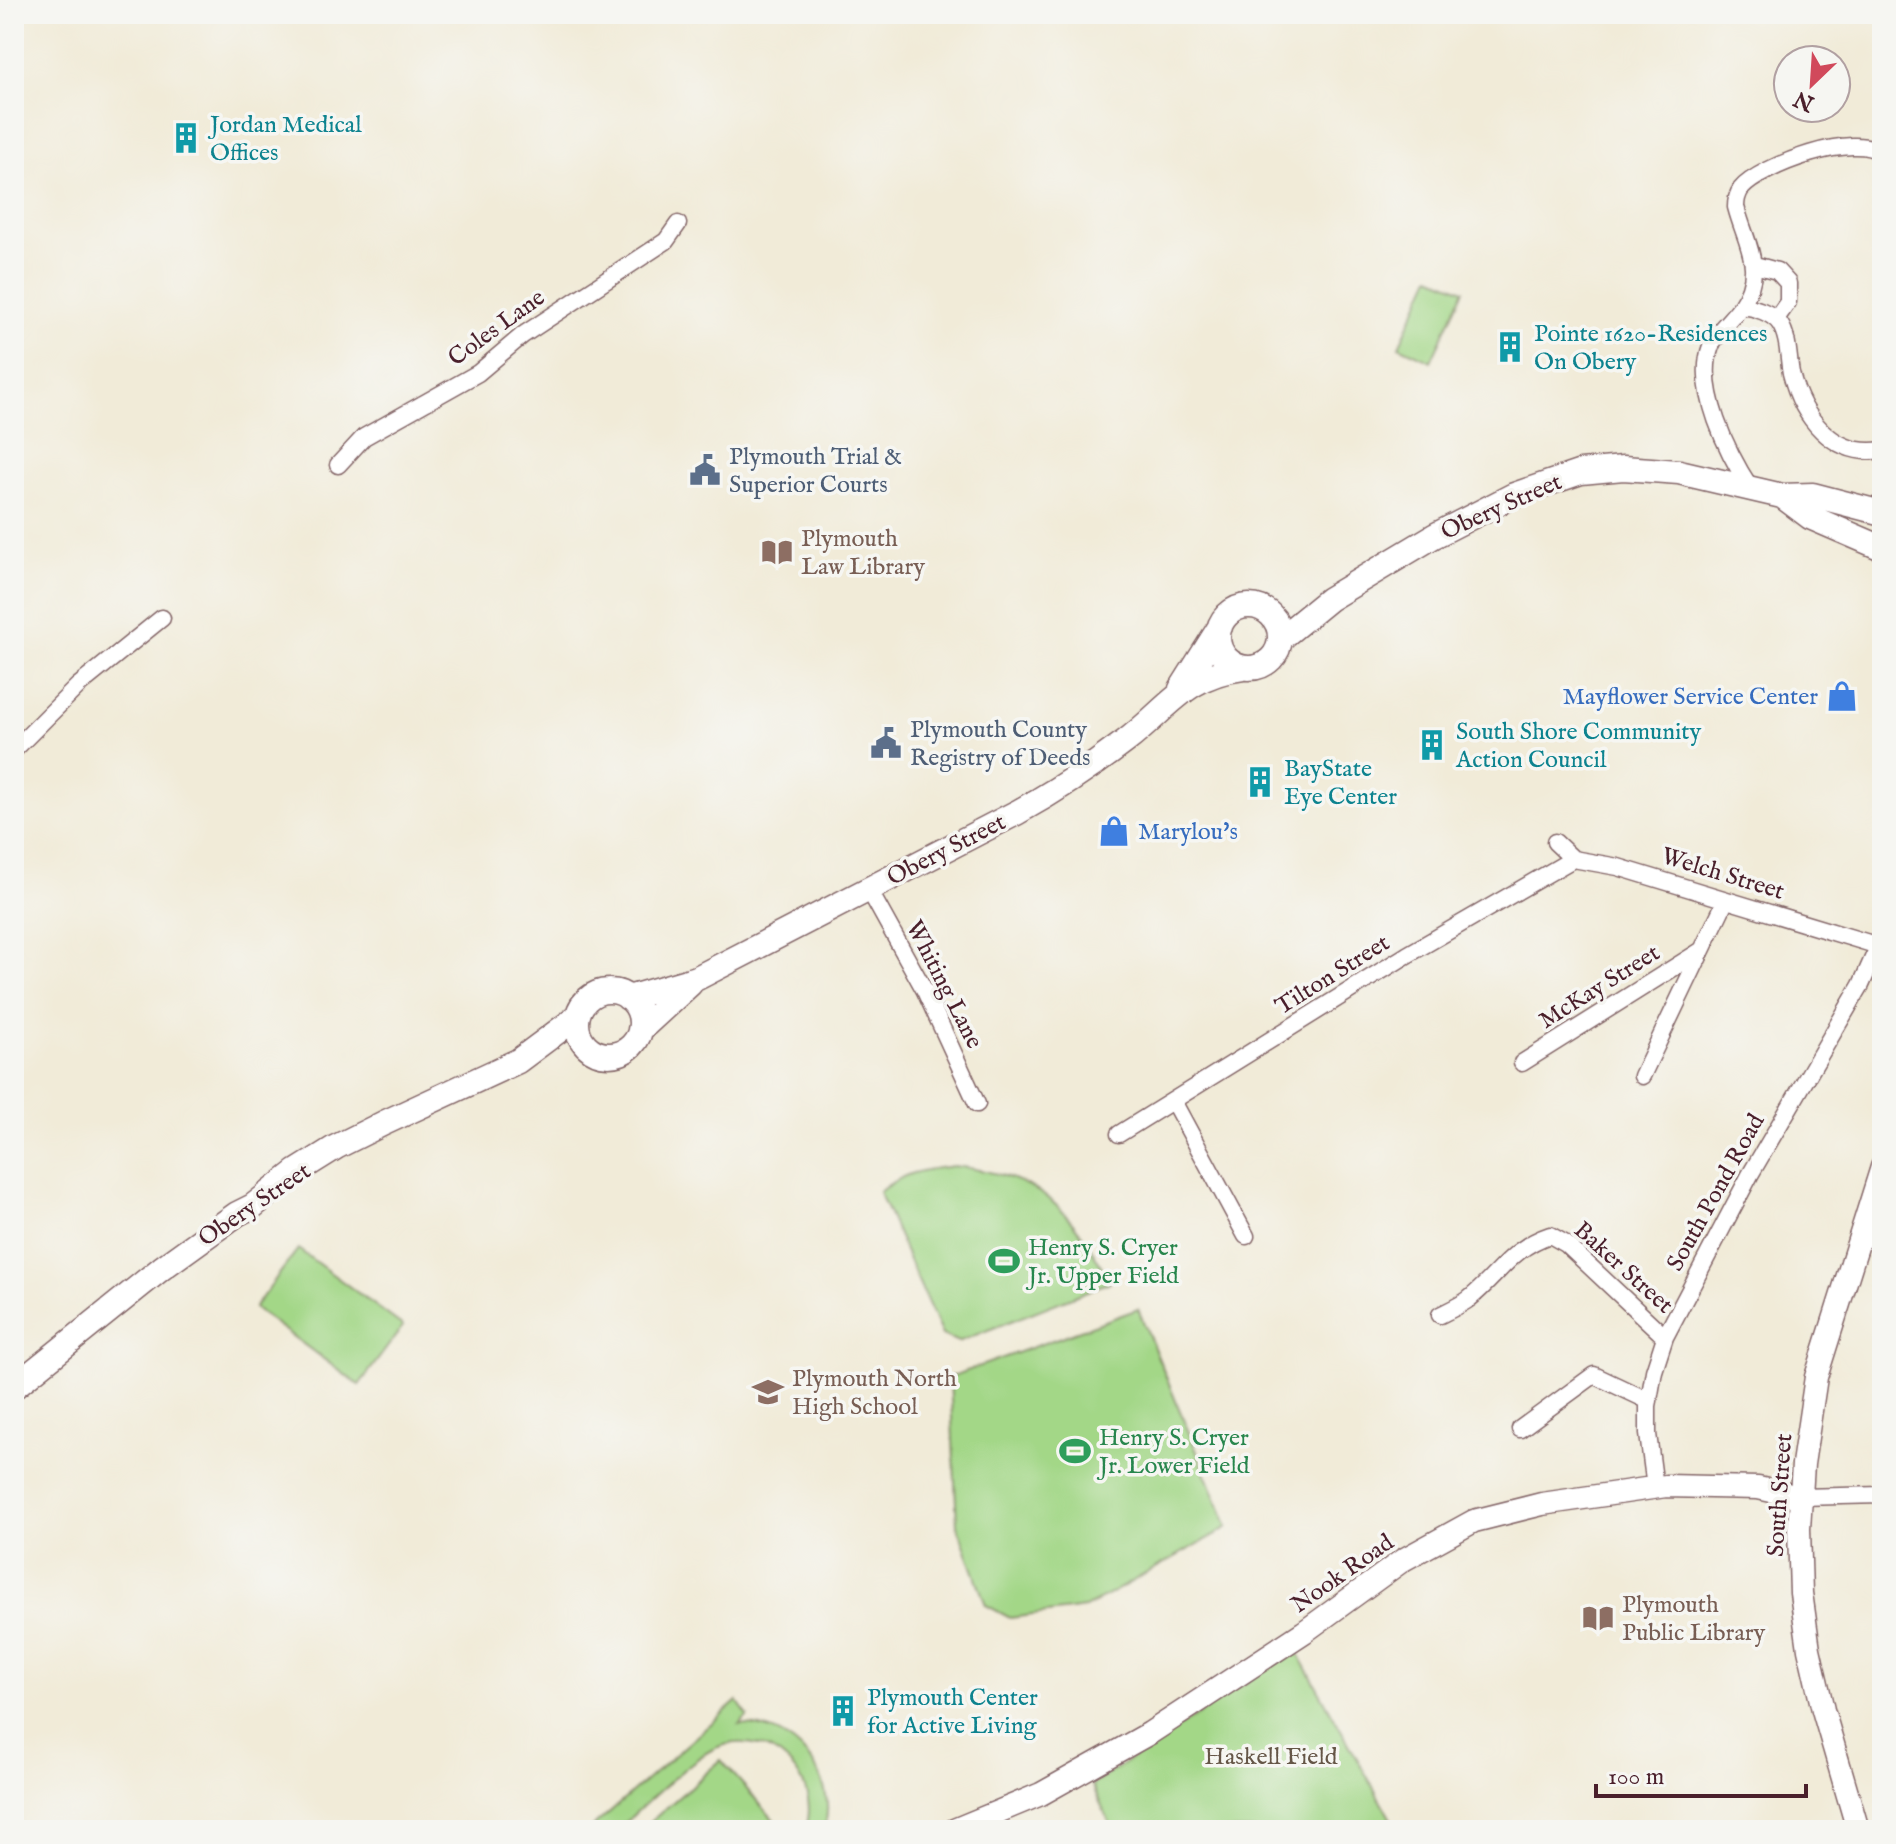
<svg xmlns="http://www.w3.org/2000/svg" width="1896" height="1844" viewBox="0 0 1896 1844" font-family="'IM FELL English',serif">
<style>
.green{fill:#a3d787;stroke:#767b59;stroke-width:2}
.lines{fill:none;stroke-linecap:round;stroke-linejoin:round}
.minor-casing{stroke:#846668;stroke-width:19}
.tertiary-casing{stroke:#846668;stroke-width:25}
.secondary-casing{stroke:#846668;stroke-width:27}
.minor{stroke:#fff;stroke-width:16}
.tertiary{stroke:#fff;stroke-width:22}
.secondary{stroke:#fff;stroke-width:24}
.labels{text-anchor:middle;stroke-width:7;stroke-linejoin:round;paint-order:stroke}
.culture-label{font-size:24px;fill:#0d838f;stroke:#f6f6f2;text-anchor:start}
.street-label{font-size:24px;fill:#4a1f2b;stroke:#f6f6f2}
.service-label{font-size:24px;fill:#4e5e75;stroke:#f6f6f2;text-anchor:start}
.education-label{font-size:24px;fill:#785e54;stroke:#f6f6f2;text-anchor:start}
.shop-label{font-size:24px;fill:#366cbe;stroke:#f6f6f2;text-anchor:end}
.leisure-label{font-size:24px;fill:#27864d;stroke:#f6f6f2;text-anchor:start}
.park-label{font-size:24px;fill:#655647;stroke:#f6f6f2}
</style>
<rect width="100%" height="100%" fill="#f6f6f2"/>
<filter id="ink" filterUnits="userSpaceOnUse"><feTurbulence type="fractalNoise" baseFrequency=".0125" numOctaves="2"/><feDisplacementMap in="SourceGraphic" scale="16" xChannelSelector="R" yChannelSelector="G"/><feConvolveMatrix kernelMatrix="1 2 1 2 8 2 1 2 1" color-interpolation-filters="sRGB"/></filter>
<filter id="wash" filterUnits="userSpaceOnUse"><feTurbulence type="fractalNoise" baseFrequency=".006" numOctaves="4" result="noise"/><feDisplacementMap in="SourceGraphic" scale="32" xChannelSelector="R" yChannelSelector="G"/><feGaussianBlur stdDeviation="1.8" result="paint"/><feColorMatrix in="noise" values="0 0 0 0 0 0 0 0 0 0 0 0 0 0 0 0 0 1.4 0 .05"/><feComposite in="paint" operator="in"/></filter>
<g filter="url(#wash)">
<rect width="100%" height="100%" fill="#f1ebd8"/>
<path class="green" d="M 1431,276 L 1464,290 L 1431,361 L 1399,346 Z
M 954,1166 C 1041,1176 1070,1207 1110,1282 L 958,1342 L 942,1335 L 879,1192 C 905,1171 922,1170 954,1166 Z
M 298,1249 L 403,1326 L 359,1385 L 254,1308 Z
M 1138,1309 L 1228,1527 L 1085,1608 L 1010,1618 L 986,1605 L 957,1525 L 950,1377 Z
M 1296,1649 L 1397,1830 L 1113,1830 L 1092,1785 Z
M 737,1701 L 748,1716 L 739,1725 C 793,1722 840,1777 824,1830 L 805,1830 C 813,1810 808,1788 796,1771 C 778,1747 747,1736 718,1747 C 691,1757 641,1809 617,1830 L 589,1830 Z
M 721,1760 L 783,1830 L 641,1830 Z"/>
</g>
<g filter="url(#ink)">
<g class="lines">
<defs>
<path id="minor" d="M 1882,154 C 1858,130 1760,166 1741,189 C 1737,195 1736,200 1736,207 C 1746,245 1766,268 1741,306 C 1754,307 1773,313 1780,324 C 1789,338 1788,358 1791,373 C 1802,417 1833,458 1882,450
M 1755,265 L 1777,271 L 1788,283 L 1788,302 L 1776,319
M 1741,306 C 1731,320 1718,329 1711,346 C 1695,388 1728,454 1751,489
M 338,465 L 364,437 L 478,373 L 523,335 L 666,241 L 678,224
M 14,750 L 78,686 L 162,618
M 1555,842 L 1573,859 L 1618,867 L 1882,947
M 868,888 L 925,991 L 977,1104
M 1522,1063 L 1702,950
M 1642,1076 L 1726,900
M 1173,1101 L 1246,1236
M 1119,1134 L 1407,955 L 1573,859
M 1440,1315 C 1450,1310 1461,1305 1469,1299 C 1499,1275 1511,1248 1550,1235 L 1566,1244 L 1665,1337
M 1520,1429 L 1594,1375 L 1649,1401
M 1655,1487 L 1648,1434 L 1648,1406 L 1654,1371 L 1665,1337 L 1750,1175 L 1861,985 L 1882,938
M 1800,1497 L 1882,1495"/>
<path id="tertiary" d="M 954,1830 L 1041,1794 L 1150,1733 L 1304,1632 L 1403,1560 L 1474,1521 L 1542,1504 L 1666,1486 L 1758,1488 L 1800,1497
M 1858,1830 L 1823,1710 L 1809,1649 L 1801,1593 L 1799,1529 L 1803,1464 L 1816,1377 L 1882,1167"/>
<path id="secondary" d="M 1782,496 L 1810,517 L 1882,548
M1218 637a31 31 0 1 1 62 0a31 31 0 1 1-62 0Z
M 1280,639 L 1329,599 L 1434,536 L 1514,495 L 1581,472 L 1623,468 L 1679,472 L 1782,496 L 1813,495 L 1882,513
M 1181,689 L 1220,627
M577 1023a32 32 0 1 1 64 0a32 32 0 1 1-64 0Z
M 628,998 L 697,978 L 1018,812 C 1056,791 1092,767 1126,741 C 1168,709 1185,675 1243,668
M 640,1030 L 690,984
M 14,1387 L 162,1268 L 237,1214 L 253,1206 L 296,1172 L 336,1147 L 384,1123 L 518,1061 L 577,1017"/>
</defs>
<use href="#minor" class="minor-casing"/>
<use href="#tertiary" class="tertiary-casing"/>
<use href="#secondary" class="secondary-casing"/>
<use href="#minor" class="minor"/>
<use href="#tertiary" class="tertiary"/>
<use href="#secondary" class="secondary"/>
</g>
</g>
<defs>
<symbol id="building-bare" viewBox="-9 -9 18 18"><path d="M-4-6H4V6H1V3H-1V6H-4ZM-2.5-4.3h1.7v1.8h-1.7ZM.8-4.3h1.7v1.8H.8ZM-2.5-1h1.7V.8h-1.7ZM.8-1h1.7V.8H.8Z" fill="#0f9aa8" stroke="#f6f6f2" stroke-width="2.5" paint-order="stroke"/></symbol>
<symbol id="civic-bare" viewBox="-9 -9 18 18"><path d="M-.6-6.5H3V-4.5H.6V-3L4-1V1h2V6H-6V1h2V-1L-.6-3ZM-1.2 2.5V6h2.4V2.5Z" fill="#5c6f8a" stroke="#f6f6f2" stroke-width="2.5" paint-order="stroke"/></symbol>
<symbol id="library-bare" viewBox="-9 -9 18 18"><path d="M-6-4Q-3-5.5-.7-3.5V5Q-3 3-6 4ZM6-4Q3-5.5 .7-3.5V5Q3 3 6 4Z" fill="#8d6e63" stroke="#f6f6f2" stroke-width="2.5" paint-order="stroke"/></symbol>
<symbol id="shop-bare" viewBox="-9 -9 18 18"><path d="M-5-2.5h2.3a2.7 3.5 0 0 1 5.4 0H5L5.5 6h-11ZM-1.5-2.5h3a1.5 2.3 0 0 0-3 0Z" fill="#3f7fe0" stroke="#f6f6f2" stroke-width="2.5" paint-order="stroke"/></symbol>
<symbol id="stadium-bare" viewBox="-9 -9 18 18"><path d="M0-5a6.5 5 0 1 0 0 10a6.5 5 0 1 0 0-10ZM-3.5-1.8h7v3.6h-7Z" fill="#2e9e5b" stroke="#f6f6f2" stroke-width="2.5" paint-order="stroke"/></symbol>
<symbol id="school-bare" viewBox="-9 -9 18 18"><path d="M0-5L7-2L0 1L-7-2ZM-4 1L0 2.5L4 1V4Q0 6-4 4Z" fill="#8d6e63" stroke="#f6f6f2" stroke-width="2.5" paint-order="stroke"/></symbol>
</defs>
<g fill-rule="evenodd">
<use href="#building-bare" x="164" y="116" width="44" height="44"/>
<use href="#building-bare" x="1488" y="325" width="44" height="44"/>
<use href="#civic-bare" x="683" y="448" width="44" height="44"/>
<use href="#library-bare" x="755" y="530" width="44" height="44"/>
<use href="#shop-bare" x="1820" y="674" width="44" height="44"/>
<use href="#civic-bare" x="864" y="721" width="44" height="44"/>
<use href="#building-bare" x="1410" y="723" width="44" height="44"/>
<use href="#building-bare" x="1238" y="760" width="44" height="44"/>
<use href="#shop-bare" x="1092" y="809" width="44" height="44"/>
<use href="#stadium-bare" x="982" y="1239" width="44" height="44"/>
<use href="#school-bare" x="746" y="1370" width="44" height="44"/>
<use href="#stadium-bare" x="1053" y="1429" width="44" height="44"/>
<use href="#library-bare" x="1576" y="1596" width="44" height="44"/>
<use href="#building-bare" x="821" y="1689" width="44" height="44"/>
</g>
<g class="labels">
<g class="culture-label">
<text x="210" y="132">Jordan Medical<tspan x="210" dy="28">Offices</tspan></text>
<text x="1534" y="341">Pointe 1620-Residences<tspan x="1534" dy="28">On Obery</tspan></text>
<text x="1456" y="739">South Shore Community<tspan x="1456" dy="28">Action Council</tspan></text>
<text x="1284" y="776">BayState<tspan x="1284" dy="28">Eye Center</tspan></text>
<text x="867" y="1705">Plymouth Center<tspan x="867" dy="28">for Active Living</tspan></text>
</g>
<g class="street-label">
<text transform="translate(496 327) rotate(-36)" y="8">Coles Lane</text>
<text transform="translate(1501 506) rotate(-24)" y="8">Obery Street</text>
<text transform="translate(946 849) rotate(-27)" y="8">Obery Street</text>
<text transform="translate(1723 873) rotate(17)" y="8">Welch Street</text>
<text transform="translate(1332 974) rotate(-32)" y="8">Tilton Street</text>
<text transform="translate(945 984) rotate(63)" y="8">Whiting Lane</text>
<text transform="translate(1599 986) rotate(-32)" y="8">McKay Street</text>
<text transform="translate(1715 1192) rotate(-61)" y="8">South Pond Road</text>
<text transform="translate(254 1204) rotate(-34)" y="8">Obery Street</text>
<text transform="translate(1624 1267) rotate(42)" y="8">Baker Street</text>
<text transform="translate(1779 1495) rotate(-86)" y="8">South Street</text>
<text transform="translate(1342 1573) rotate(-35)" y="8">Nook Road</text>
</g>
<g class="service-label">
<text x="729" y="464">Plymouth Trial &amp;<tspan x="729" dy="28">Superior Courts</tspan></text>
<text x="910" y="737">Plymouth County<tspan x="910" dy="28">Registry of Deeds</tspan></text>
</g>
<g class="education-label">
<text x="801" y="546">Plymouth<tspan x="801" dy="28">Law Library</tspan></text>
<text x="792" y="1386">Plymouth North<tspan x="792" dy="28">High School</tspan></text>
<text x="1622" y="1612">Plymouth<tspan x="1622" dy="28">Public Library</tspan></text>
</g>
<g class="shop-label">
<text x="1818" y="704">Mayflower Service Center</text>
<text x="1138" y="839" text-anchor="start">Marylou's</text>
</g>
<g class="leisure-label">
<text x="1028" y="1255">Henry S. Cryer<tspan x="1028" dy="28">Jr. Upper Field</tspan></text>
<text x="1099" y="1445">Henry S. Cryer<tspan x="1099" dy="28">Jr. Lower Field</tspan></text>
</g>
<g class="park-label">
<text x="1271" y="1764">Haskell Field</text>
</g>
</g>
<rect width="1896" height="1844" fill="none" stroke="#f6f6f2" stroke-width="48"/>
<g transform="translate(1812 84) rotate(205)"><circle r="38" fill="#f6f6f2" stroke="#b1a0a2" stroke-width="2"/>
<path d="M0-6L14 30L0 20L-14 30Z" fill="#d1495b"/>
<text y="-12" font-size="22" font-weight="bold" text-anchor="middle" fill="#4a1f2b">N</text>
</g>
<path d="M1596 1784v12h210v-12" fill="none" stroke="#4a1f2b" stroke-width="4"/>
<text x="1608" y="1784" font-size="24" fill="#4a1f2b" stroke="#f6f6f2" stroke-width="6" paint-order="stroke">100 m</text>
</svg>
